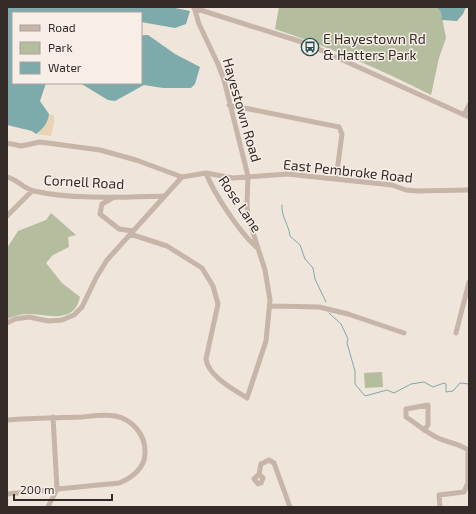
<svg xmlns="http://www.w3.org/2000/svg" width="476" height="514" viewBox="0 0 476 514" font-family="'Exo 2',sans-serif">
<style>
.green{fill:#b4bd9d}
.sand{fill:#e8d4b4}
.water{fill:#7daaaa}
.lines{fill:none;stroke-linecap:round;stroke-linejoin:round}
.stream{stroke:#7daaaa;stroke-width:1}
.minor{stroke:#c6b5a8;stroke-width:5}
.labels{text-anchor:middle;stroke-width:3;stroke-linejoin:round;paint-order:stroke}
.poi-label{font-size:14px;fill:#342b28;stroke:#f7efe7;text-anchor:start}
.street-label{font-size:14px;fill:#342b28;stroke:#f7efe7}
</style>
<rect width="100%" height="100%" fill="#efe5db"/>
<path class="green" d="M 279,7 L 436,7 L 441,12 L 446,38 L 439,58 L 431,95 C 380,69 329,47 275,29 Z
M 51,213 L 76,235 L 68,237 L 69,247 L 53,255 L 46,263 L 62,283 L 80,297 C 74,325 47,314 28,314 C 21,314 13,316 7,319 L 7,248 L 18,231 L 46,220 Z
M 382,372 L 383,387 L 365,388 L 364,373 Z"/>
<path class="sand" d="M 49,114 L 54,116 L 54,124 L 51,136 L 36,134 C 43,130 48,122 49,114 Z"/>
<path class="water" d="M 7,7 L 170,7 L 190,11 L 186,24 L 175,28 L 141,22 L 141,13 L 13,13 L 13,83 L 46,83 L 40,101 L 49,114 C 48,123 43,129 36,134 L 32,131 L 7,125 Z
M 436,7 L 466,7 L 463,14 L 457,21 L 442,20 L 441,12 Z
M 145,35 L 148,35 L 175,54 L 200,67 L 195,84 L 191,88 L 163,88 L 144,85 L 115,101 L 108,100 L 80,83 L 141,83 L 141,36 Z"/>
<g class="lines">
<path class="stream" d="M 282,205 C 281,217 289,225 290,236 L 300,245 L 305,259 L 313,268 L 315,279 L 326,302
M 329,313 L 341,324 L 348,339 L 347,343 L 355,371 L 355,384 L 365,396 L 387,390 L 394,393 L 411,384 L 424,382 L 433,387 L 444,383 L 446,384 L 446,392 L 453,391 L 460,383 L 469,384"/>
<path class="minor" d="M 194,8 L 305,43 L 469,117
M 229,105 L 339,127 L 342,134 L 336,179
M 464,115 L 469,105
M 7,143 L 21,146 L 40,142 L 100,150 L 136,160 L 182,177
M 206,173 C 214,194 239,231 256,247
M 7,177 C 17,179 24,189 34,191 C 72,200 126,197 165,196
M 114,197 L 102,204 L 100,214 L 119,229 L 133,231
M 7,216 L 32,191
M 130,234 L 167,246 L 202,268 L 213,286 L 218,304 L 206,359 C 208,376 233,389 247,398 L 266,341 L 270,300 L 265,270 L 248,217 L 247,205 L 248,176 L 224,80 L 218,64 L 199,24 L 194,7
M 271,306 L 319,307 L 348,314 L 404,333
M 7,323 L 15,319 L 29,317 L 48,321 L 62,320 L 74,315 L 82,307 L 96,278 L 107,260 L 182,177 L 206,173 L 233,178 L 287,174 L 392,185 L 406,190 L 417,191 L 469,190
M 456,333 L 469,282
M 7,420 C 32,418 56,418 81,417 C 92,416 104,414 115,416 C 132,419 146,435 145,453 C 145,468 132,478 119,483 L 7,494
M 424,430 L 428,425 L 428,405 L 406,409 L 406,417 C 417,424 427,433 438,438 C 449,443 458,443 468,450 L 468,483 L 464,492 L 439,495 L 440,507
M 259,474 L 263,478 L 261,483 L 258,484 L 254,479 L 259,474 L 261,464 L 269,460 L 274,463 L 290,507
M 48,507 L 57,489 L 53,417"/>
</g>
<defs>
<symbol id="bus-ring" viewBox="-11 -11 22 22"><circle r="9.5" fill="#f7efe7" stroke="#215152" stroke-width="1.5"/><path d="M-5-6H5V4H4V6H2V4H-2V6H-4V4H-5ZM-3.5-4V0h7V-4ZM-3.5 1.2v1.5H-2V1.2ZM2 1.2v1.5H3.5V1.2Z" fill="#215152"/></symbol>
</defs>
<g fill-rule="evenodd">
<use href="#bus-ring" x="300" y="37" width="20" height="20"/>
</g>
<g class="labels">
<g class="poi-label">
<text x="323" y="44">E Hayestown Rd<tspan x="323" dy="16">&amp; Hatters Park</tspan></text>
</g>
<g class="street-label">
<text transform="translate(242 110) rotate(74)" y="5">Hayestown Road</text>
<text transform="translate(348 171) rotate(6)" y="5">East Pembroke Road</text>
<text transform="translate(84 182) rotate(3)" y="5">Cornell Road</text>
<text transform="translate(240 204) rotate(56)" y="5">Rose Lane</text>
</g>
</g>
<rect width="476" height="514" fill="none" stroke="#342b28" stroke-width="16"/>
<rect x="12" y="12" width="130" height="72" fill="#f7efe7" stroke="#a9a19b"/>
<rect x="20" y="25" width="20" height="6" fill="#c6b5a8" stroke="#a9a19b"/>
<text x="48" y="32" font-size="12" fill="#342b28">Road</text>
<rect x="20" y="42" width="20" height="12" fill="#b4bd9d" stroke="#a9a19b"/>
<text x="48" y="52" font-size="12" fill="#342b28">Park</text>
<rect x="20" y="62" width="20" height="12" fill="#7daaaa" stroke="#a9a19b"/>
<text x="48" y="72" font-size="12" fill="#342b28">Water</text>
<path d="M14 494v6h98v-6" fill="none" stroke="#342b28" stroke-width="2"/>
<text x="20" y="494" font-size="12" fill="#342b28" stroke="#f7efe7" stroke-width="3" paint-order="stroke">200 m</text>
</svg>
